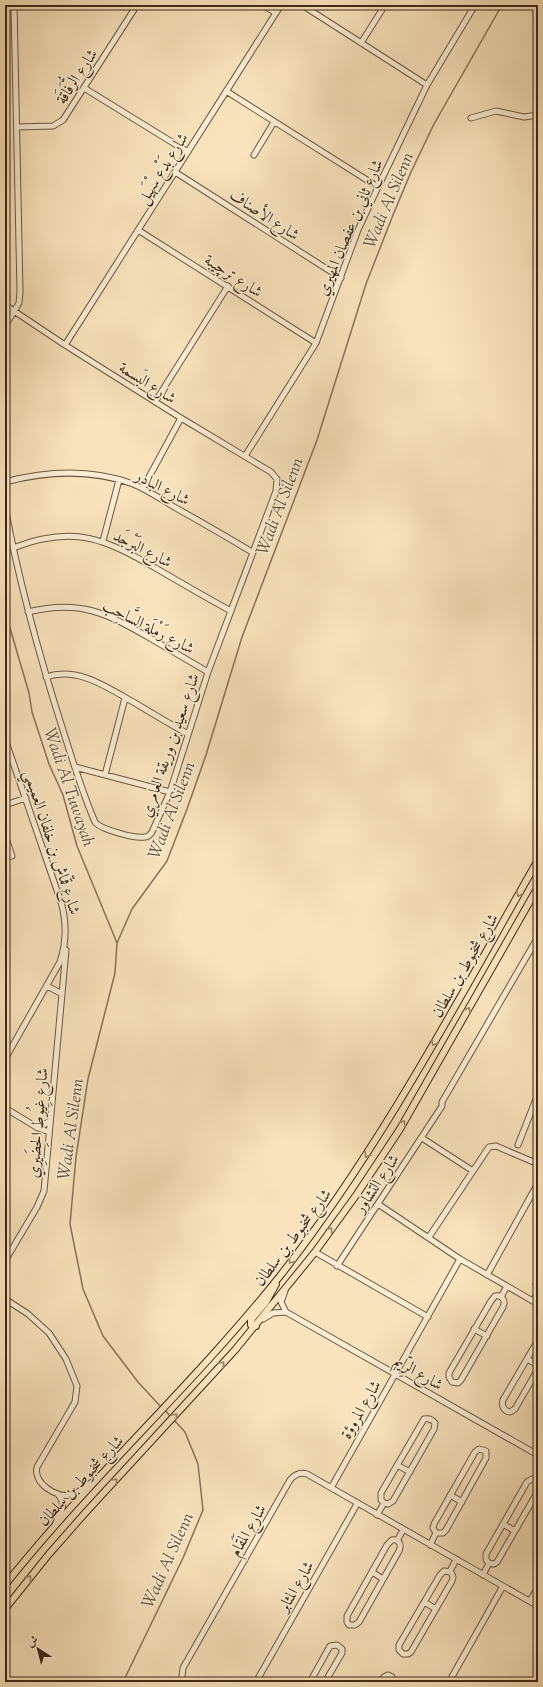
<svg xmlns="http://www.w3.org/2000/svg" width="543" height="1687" viewBox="0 0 543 1687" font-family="'Sorts Mill Goudy',Amiri,serif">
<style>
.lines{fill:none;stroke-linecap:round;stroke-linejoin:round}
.stream{stroke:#877358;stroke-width:1.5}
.minor-casing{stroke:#6c5840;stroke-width:7}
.major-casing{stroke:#3d2916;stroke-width:8}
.minor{stroke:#faedd3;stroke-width:5}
.major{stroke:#f8e3bc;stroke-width:6}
.oneway{stroke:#9a8669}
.labels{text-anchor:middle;stroke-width:3;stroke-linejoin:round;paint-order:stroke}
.street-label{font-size:16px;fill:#3d2916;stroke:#faedd3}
.water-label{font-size:17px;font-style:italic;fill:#624e37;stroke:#faedd3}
</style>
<rect width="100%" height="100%" fill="#f8e3bc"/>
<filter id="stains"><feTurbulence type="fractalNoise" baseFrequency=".005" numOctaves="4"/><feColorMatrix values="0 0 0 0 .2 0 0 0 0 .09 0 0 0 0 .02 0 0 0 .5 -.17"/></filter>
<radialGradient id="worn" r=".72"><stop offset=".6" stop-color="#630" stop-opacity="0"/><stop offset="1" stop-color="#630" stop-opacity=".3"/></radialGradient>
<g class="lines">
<path class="stream" d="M 5,611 L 29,693 L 32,712 L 49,764 L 63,795 L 77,846 L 117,943
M 162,1408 L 138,1382 L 103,1336 L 83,1289 L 70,1224 L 76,1157 L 88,1079 L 115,973 L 117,943 L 132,909 L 167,861 L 187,809 L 206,755 L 242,637 L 317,440 L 366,284 L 393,215 L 411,172 L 434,124 L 502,5
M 165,1410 L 170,1416
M 123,1682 L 183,1558 L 203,1510 L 198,1464 L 185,1432 L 173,1419"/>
<defs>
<path id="minor" d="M 263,5 L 276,13
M 302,5 L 427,85
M 361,43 L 385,5
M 84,88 L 188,152
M 226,91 L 378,187
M 471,118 L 496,111 L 524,117 L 538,115
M 17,127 L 53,126 L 63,120 L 137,5
M 254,155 L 274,122
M 175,172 L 341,278
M 138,230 L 316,343
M 5,305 L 65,345 L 181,418 L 271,472 L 277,479 L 276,491 L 208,672 L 170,792 L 152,832 C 150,835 148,837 145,837 C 135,839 100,829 95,822 C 82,792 72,759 62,727 C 39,655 19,582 5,507
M 5,326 L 19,303 L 20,292 L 14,5
M 65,345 L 281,5
M 155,402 L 228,286
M 245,456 L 316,343 L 358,230 L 378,187 L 427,85 L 475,5
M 5,482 C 47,471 92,469 133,484 C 148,490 162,500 176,508 C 201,522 227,537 252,552
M 143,488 L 181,418
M 103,541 L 119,480
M 13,548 C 75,524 105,539 159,570 C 183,584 207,598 231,611
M 28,612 C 80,599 106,613 150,638 C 169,649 189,661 208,672
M 46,677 C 78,666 108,688 135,703 C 153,714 170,724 188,734
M 5,739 L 61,902 C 67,923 67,941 60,962 L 5,1059
M 75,767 L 170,792
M 105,775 L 125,698
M 5,805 L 26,798
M 5,835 L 12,856 L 5,858
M 47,986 L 62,994
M 5,1108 L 38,1128 L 49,1132
M 38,1128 L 50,1121
M 422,1138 L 473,1171
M 518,1145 L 538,1094
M 378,1204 L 460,1259 L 538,1304
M 429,1237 L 489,1147 L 496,1146 L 538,1164
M 315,1252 L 428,1317
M 5,1261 L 37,1207 L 44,1191 L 66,950
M 337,1266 L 442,1106 L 442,1102 L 538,937
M 487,1275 L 538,1183
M 538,1279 L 536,1284 L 538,1289
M 285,1291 L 281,1302 L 286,1312
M 495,1296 C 502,1295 506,1300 503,1307 L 461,1380 L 458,1383 L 452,1382 L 449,1377 L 449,1373 L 491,1301 Z
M 501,1297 L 507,1286
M 5,1299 L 28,1314 L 49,1333 L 66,1359 L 77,1386 L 75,1402 L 37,1467 C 33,1483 56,1498 71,1495 C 79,1493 86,1486 92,1482
M 533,1301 L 538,1292
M 263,1319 L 273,1313 L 286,1312 L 538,1455
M 474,1329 L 487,1336
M 538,1340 L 503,1400 C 501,1406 504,1411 510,1412 L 515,1409 L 538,1369
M 527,1359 L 538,1365
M 424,1419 C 429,1418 432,1419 435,1423 L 434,1429 L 393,1501 L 388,1504 L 384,1503 L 381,1500 L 381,1493 Z
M 479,1449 L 486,1451 L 486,1458 L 446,1530 L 443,1533 L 436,1533 L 433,1528 L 434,1524 L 475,1452 Z
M 397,1465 L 410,1472
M 538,1480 L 532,1479 L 527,1482 L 486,1554 L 486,1560 L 489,1563 L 494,1564 L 497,1562 L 538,1491
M 331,1488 L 460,1259
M 450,1495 L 462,1502
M 377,1515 L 384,1503
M 56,1522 C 62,1511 66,1505 58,1494
M 503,1524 L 515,1531
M 392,1540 C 399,1539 402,1544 399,1551 L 359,1622 L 355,1625 L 349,1625 L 347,1622 L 347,1616 L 387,1545 Z
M 397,1541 L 403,1530
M 430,1545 L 436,1533
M 444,1571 L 451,1572 L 453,1577 L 452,1581 L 411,1652 L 408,1654 L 403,1654 L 399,1650 L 399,1645 L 440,1575 Z
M 450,1571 L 456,1560
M 372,1572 L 383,1579
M 483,1575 L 489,1563
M 530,1601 L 538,1587
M 424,1602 L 436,1609
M 184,1682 L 182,1676 L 183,1668 L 290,1480 C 295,1474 300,1472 307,1474 L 538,1606
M 256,1682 L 357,1504
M 310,1682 L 330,1646 L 337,1645 L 342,1649 L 342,1653 L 325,1682
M 380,1682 L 384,1677 L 388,1675 L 392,1677 L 394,1682
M 449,1682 L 503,1586"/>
<path id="major" d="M 256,1326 L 251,1325 L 251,1320 L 266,1302 L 276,1284
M 5,1585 C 91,1477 194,1384 280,1276 C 381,1147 457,1002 538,860
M 5,1609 L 49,1554 L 86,1512 L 235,1350 L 315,1252 L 357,1194 L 400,1129 L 538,887"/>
</defs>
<use href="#minor" class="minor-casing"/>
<use href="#major" class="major-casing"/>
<use href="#minor" class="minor"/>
<use href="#major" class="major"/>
</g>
<defs><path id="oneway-chevron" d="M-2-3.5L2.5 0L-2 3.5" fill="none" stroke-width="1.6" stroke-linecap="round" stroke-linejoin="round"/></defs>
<g class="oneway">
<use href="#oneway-chevron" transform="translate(519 894) rotate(120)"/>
<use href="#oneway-chevron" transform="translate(468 1010) rotate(-60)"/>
<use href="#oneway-chevron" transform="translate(434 1043) rotate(120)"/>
<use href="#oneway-chevron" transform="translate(403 1123) rotate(-59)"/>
<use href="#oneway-chevron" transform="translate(367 1155) rotate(124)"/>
<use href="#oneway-chevron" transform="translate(330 1230) rotate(-54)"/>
<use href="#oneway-chevron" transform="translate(291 1261) rotate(127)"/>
<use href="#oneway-chevron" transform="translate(222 1364) rotate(-48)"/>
<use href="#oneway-chevron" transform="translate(175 1416) rotate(-47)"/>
<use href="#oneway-chevron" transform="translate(115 1481) rotate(-47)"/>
<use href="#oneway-chevron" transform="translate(29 1578) rotate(-51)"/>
</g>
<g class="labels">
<g class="street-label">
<text transform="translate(76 76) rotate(-57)" y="6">شارع الرُّفَاقَة</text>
<text transform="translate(162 168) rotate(-58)" y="6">شارع بَدْع سْهَيل</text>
<text transform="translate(265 214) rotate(33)" y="6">شارع الأصناف</text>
<text transform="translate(349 227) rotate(-67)" y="6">شارع ثاني بن عفصان المهيري</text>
<text transform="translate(234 275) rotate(33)" y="6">شارع ترچيبة</text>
<text transform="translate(148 382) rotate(32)" y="6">شارع البَسمة</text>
<text transform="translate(163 487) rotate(27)" y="6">شارع البادر</text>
<text transform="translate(143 548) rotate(27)" y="6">شارع البَرْجَد</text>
<text transform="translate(149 626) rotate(27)" y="6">شارع رَمْلَة السَّاحِب</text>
<text transform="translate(169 745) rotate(-71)" y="6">شارع سعيد بن وريقة العامري</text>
<text transform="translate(53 842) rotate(72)" y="6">شارع قمّاش بن خلفان العميمي</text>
<text transform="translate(464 965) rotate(-60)" y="6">شارع شخبوط بن سلطان</text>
<text transform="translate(37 1123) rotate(-85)" y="6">شارع غِيُوط الحِضَيرِي</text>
<text transform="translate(376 1183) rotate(-56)" y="6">شارع التشاور</text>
<text transform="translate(292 1237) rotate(-53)" y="6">شارع شخبوط بن سلطان</text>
<text transform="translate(419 1372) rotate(30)" y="6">شارع الرِّيم</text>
<text transform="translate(360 1409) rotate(-60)" y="6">شارع المروؤة</text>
<text transform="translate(80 1480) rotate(-47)" y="6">شارع شخبوط بن سلطان</text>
<text transform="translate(247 1530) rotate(-60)" y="6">شارع المَقَام</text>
<text transform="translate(295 1586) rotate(-60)" y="6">شارع المثابر</text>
</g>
<g class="water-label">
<text transform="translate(388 200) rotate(-67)" y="6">Wadi Al Silenn</text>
<text transform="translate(279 506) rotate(-69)" y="6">Wadi Al Silenn</text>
<text transform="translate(70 787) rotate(71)" y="6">Wadi Al Tuwayah</text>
<text transform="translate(171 810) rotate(-69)" y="6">Wadi Al Silenn</text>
<text transform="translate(70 1129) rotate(-82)" y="6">Wadi Al Silenn</text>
<text transform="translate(167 1560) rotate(-66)" y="6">Wadi Al Silenn</text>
</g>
</g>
<rect width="543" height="1687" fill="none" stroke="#f8e3bc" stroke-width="20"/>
<rect x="6" y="6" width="531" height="1675" fill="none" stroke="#3d2916" stroke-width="2"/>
<rect x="10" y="10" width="523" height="1667" fill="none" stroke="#3d2916"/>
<g transform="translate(38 1649) rotate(324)" stroke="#faedd3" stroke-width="3" paint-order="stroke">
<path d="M0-3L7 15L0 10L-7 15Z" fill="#3d2916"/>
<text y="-6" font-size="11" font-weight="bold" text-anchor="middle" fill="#3d2916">ش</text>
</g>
<rect width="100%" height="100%" filter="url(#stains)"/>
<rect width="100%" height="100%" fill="url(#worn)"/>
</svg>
